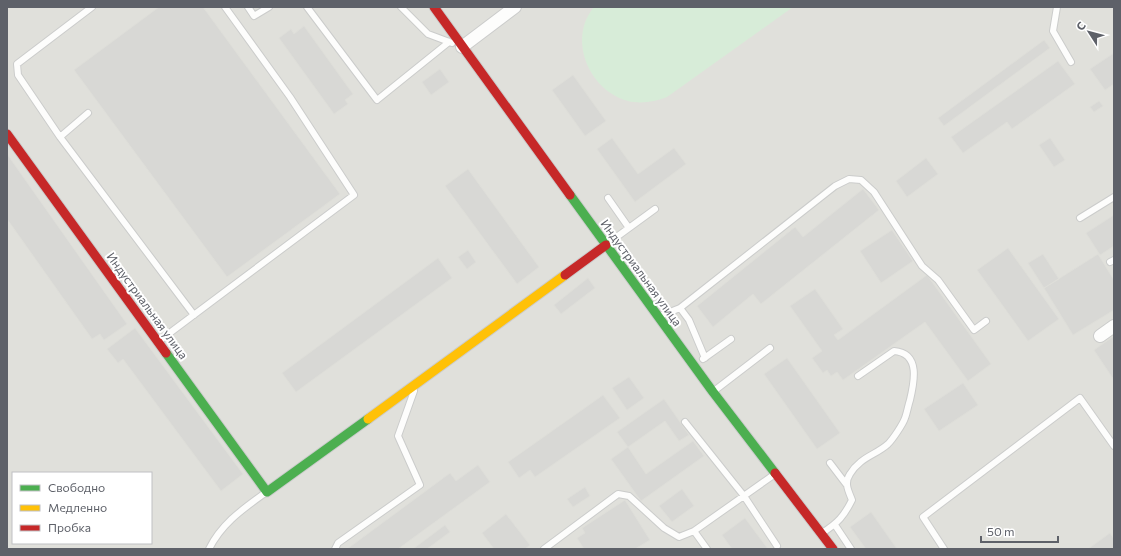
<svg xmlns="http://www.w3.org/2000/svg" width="1121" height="556" viewBox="0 0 1121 556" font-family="Commissioner,sans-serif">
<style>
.industrial{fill:#e0e0db;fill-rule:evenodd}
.green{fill:#d7ecd8}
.building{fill:#d8d8d5;stroke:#deded9}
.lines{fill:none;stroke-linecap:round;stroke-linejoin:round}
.lane-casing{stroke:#cbcccb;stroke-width:8}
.street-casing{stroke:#cbcccb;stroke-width:14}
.fast-casing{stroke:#cbcccc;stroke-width:11}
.slow-casing{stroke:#cbcccc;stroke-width:11}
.jam-casing{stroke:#cbcccc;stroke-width:11}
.lane{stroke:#fdfdfc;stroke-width:6}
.street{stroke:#fdfdfc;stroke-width:12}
.fast{stroke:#4caf50;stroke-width:9}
.slow{stroke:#ffc107;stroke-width:9}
.jam{stroke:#c62828;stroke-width:9}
.labels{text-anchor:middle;stroke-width:4;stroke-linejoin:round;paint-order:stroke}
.street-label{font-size:12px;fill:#5e6169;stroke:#fff}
</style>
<rect width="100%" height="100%" fill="#efefea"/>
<path class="industrial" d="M 7,7 L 1114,7 L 1114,549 L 7,549 ZM 13,473 L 151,473 L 151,543 L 13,543 Z"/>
<path class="green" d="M 594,7 L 793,7 L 667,97 C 655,102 640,104 628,101 C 589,91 567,39 594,7 Z"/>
<path class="building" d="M 159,7 L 203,7 L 340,194 L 227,277 L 74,70 Z
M 304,26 L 353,94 L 345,100 L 348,104 L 334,114 L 279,38 L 291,29 L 294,34 Z
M 1044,40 L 1050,48 L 944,126 L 938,118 Z
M 1114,53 L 1114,84 L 1105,90 L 1090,69 Z
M 1058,61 L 1075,84 L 1012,129 L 1007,122 L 963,153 L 951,137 Z
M 440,69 L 449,82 L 431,95 L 422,82 Z
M 573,75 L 606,121 L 585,136 L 552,90 Z
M 1099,101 L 1103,106 L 1094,112 L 1090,107 Z
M 612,138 L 638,174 L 674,148 L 686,164 L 635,202 L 597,149 Z
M 1050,138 L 1065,160 L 1054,167 L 1039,145 Z
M 7,154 L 127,324 L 104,340 L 100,334 L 92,339 L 7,219 Z
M 926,158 L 938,174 L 907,197 L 896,181 Z
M 468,169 L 539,267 L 517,284 L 445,186 Z
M 863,189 L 879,210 L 761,304 L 753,294 L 713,327 L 697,306 L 795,227 L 803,237 Z
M 1114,215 L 1114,246 L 1100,255 L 1086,233 Z
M 892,230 L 913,261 L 881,283 L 860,251 Z
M 1008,248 L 1059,319 L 1028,341 L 977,270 Z
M 468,250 L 476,262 L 467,269 L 458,257 Z
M 1043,254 L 1059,279 L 1044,288 L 1028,263 Z
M 1098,254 L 1114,280 L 1114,310 L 1073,335 L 1044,288 Z
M 438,258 L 452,278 L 296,392 L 282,373 Z
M 927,275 L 991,364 L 968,381 L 925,322 L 843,380 L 837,372 L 831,376 L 827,370 L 823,373 L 812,358 L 822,351 L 790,306 L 815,289 L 843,329 L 834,335 L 838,340 Z
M 588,278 L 595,288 L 561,314 L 554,305 Z
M 135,328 L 243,474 L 221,491 L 123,359 L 118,363 L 107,349 Z
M 1114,336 L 1114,380 L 1094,350 Z
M 787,358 L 840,433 L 817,449 L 764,374 Z
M 629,377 L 644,398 L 627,410 L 612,388 Z
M 963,383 L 978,405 L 939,431 L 924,409 Z
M 603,395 L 620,418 L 535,477 L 530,470 L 519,478 L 508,462 Z
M 664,399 L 689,435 L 679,441 L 665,421 L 628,447 L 617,432 Z
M 693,441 L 704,456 L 641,501 L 611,459 L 628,447 L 646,474 Z
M 478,465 L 490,482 L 398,549 L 347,549 L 450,473 L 456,481 Z
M 585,487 L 590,496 L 573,507 L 567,499 Z
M 682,489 L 694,506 L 672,522 L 659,506 Z
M 625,500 L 650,540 L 635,549 L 584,549 L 577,538 L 585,533 L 582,528 Z
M 871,512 L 897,549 L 866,549 L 850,527 Z
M 506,514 L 530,545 L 525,549 L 494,549 L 482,533 Z
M 745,518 L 768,549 L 732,549 L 722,535 Z
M 445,525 L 450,532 L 427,549 L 413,549 Z
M 1110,533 L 1114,539 L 1114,549 L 1088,549 Z"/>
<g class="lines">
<defs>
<path id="lane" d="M 248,7 L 254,16 L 269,7
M 307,7 L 377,100 L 449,42
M 401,7 L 428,34 L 452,43
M 1057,7 L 1053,31 L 1071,62
M 88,113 L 60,137 L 194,315
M 60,137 L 18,75 L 17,64 L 92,7
M 608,198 L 629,228
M 1080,218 L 1114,197
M 607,244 L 655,209
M 1110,262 L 1114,260
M 680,308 L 689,320 L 705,358
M 660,316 L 680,308 L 835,186 L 849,179 L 861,180 L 874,192 L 922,266 L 938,280 L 974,330 L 986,321
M 159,341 L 354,195 L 290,97 L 225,7
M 703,359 L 731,339
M 714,391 L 770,348
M 685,422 L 744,496 L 777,546
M 830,463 L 846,484
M 835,525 L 851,549
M 694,531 L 707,549
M 822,533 C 838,523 844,516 852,500 C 848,490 844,483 850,474 C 860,457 876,455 888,444 C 893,439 903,424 905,418 C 907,413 908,406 910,400 C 914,383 921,353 894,351 L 858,376
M 209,549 C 222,523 243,509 265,493
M 335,549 L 338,543 L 420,485 L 398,436 L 414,391
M 544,549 L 618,494 L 629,496 L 664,528 L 679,537 L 694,531 L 775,474
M 944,549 L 923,517 L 1080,398 L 1114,446"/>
<path id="street" d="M 462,47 L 515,7
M 1100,336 L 1114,326"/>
<path id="fast" d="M 570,195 L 713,392 L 775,473
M 166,353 L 267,492 L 368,419"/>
<path id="slow" d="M 368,419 L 565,275"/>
<path id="jam" d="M 434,7 L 570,195
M 7,134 L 166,353
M 565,275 L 606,245
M 775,473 L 833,549"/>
</defs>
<use href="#lane" class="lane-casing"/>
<use href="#street" class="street-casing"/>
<use href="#fast" class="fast-casing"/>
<use href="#slow" class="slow-casing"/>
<use href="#jam" class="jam-casing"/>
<use href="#lane" class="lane"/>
<use href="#street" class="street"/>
<use href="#fast" class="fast"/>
<use href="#slow" class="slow"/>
<use href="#jam" class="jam"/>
</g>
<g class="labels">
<g class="street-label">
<text transform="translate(641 273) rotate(54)" y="4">Индустриальная улица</text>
<text transform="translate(147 306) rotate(54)" y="4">Индустриальная улица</text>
</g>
</g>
<rect width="1121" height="556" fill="none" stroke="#5e6169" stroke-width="16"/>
<rect x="12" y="472" width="140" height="72" fill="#ffffff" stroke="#bfc0c3"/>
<rect x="20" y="485" width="20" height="6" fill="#4caf50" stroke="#bfc0c3"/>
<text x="48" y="492" font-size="12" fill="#5e6169">Свободно</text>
<rect x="20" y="505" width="20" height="6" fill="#ffc107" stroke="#bfc0c3"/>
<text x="48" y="512" font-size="12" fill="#5e6169">Медленно</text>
<rect x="20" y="525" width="20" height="6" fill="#c62828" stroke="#bfc0c3"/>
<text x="48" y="532" font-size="12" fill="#5e6169">Пробка</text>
<g transform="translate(1089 32) rotate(306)" stroke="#ffffff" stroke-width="3" paint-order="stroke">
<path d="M0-3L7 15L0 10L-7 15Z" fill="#5e6169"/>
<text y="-6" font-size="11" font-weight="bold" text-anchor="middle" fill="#5e6169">С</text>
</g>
<path d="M981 536v6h77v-6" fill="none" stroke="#5e6169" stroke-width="2"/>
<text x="987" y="536" font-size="12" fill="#5e6169" stroke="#ffffff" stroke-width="3" paint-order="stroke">50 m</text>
</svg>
